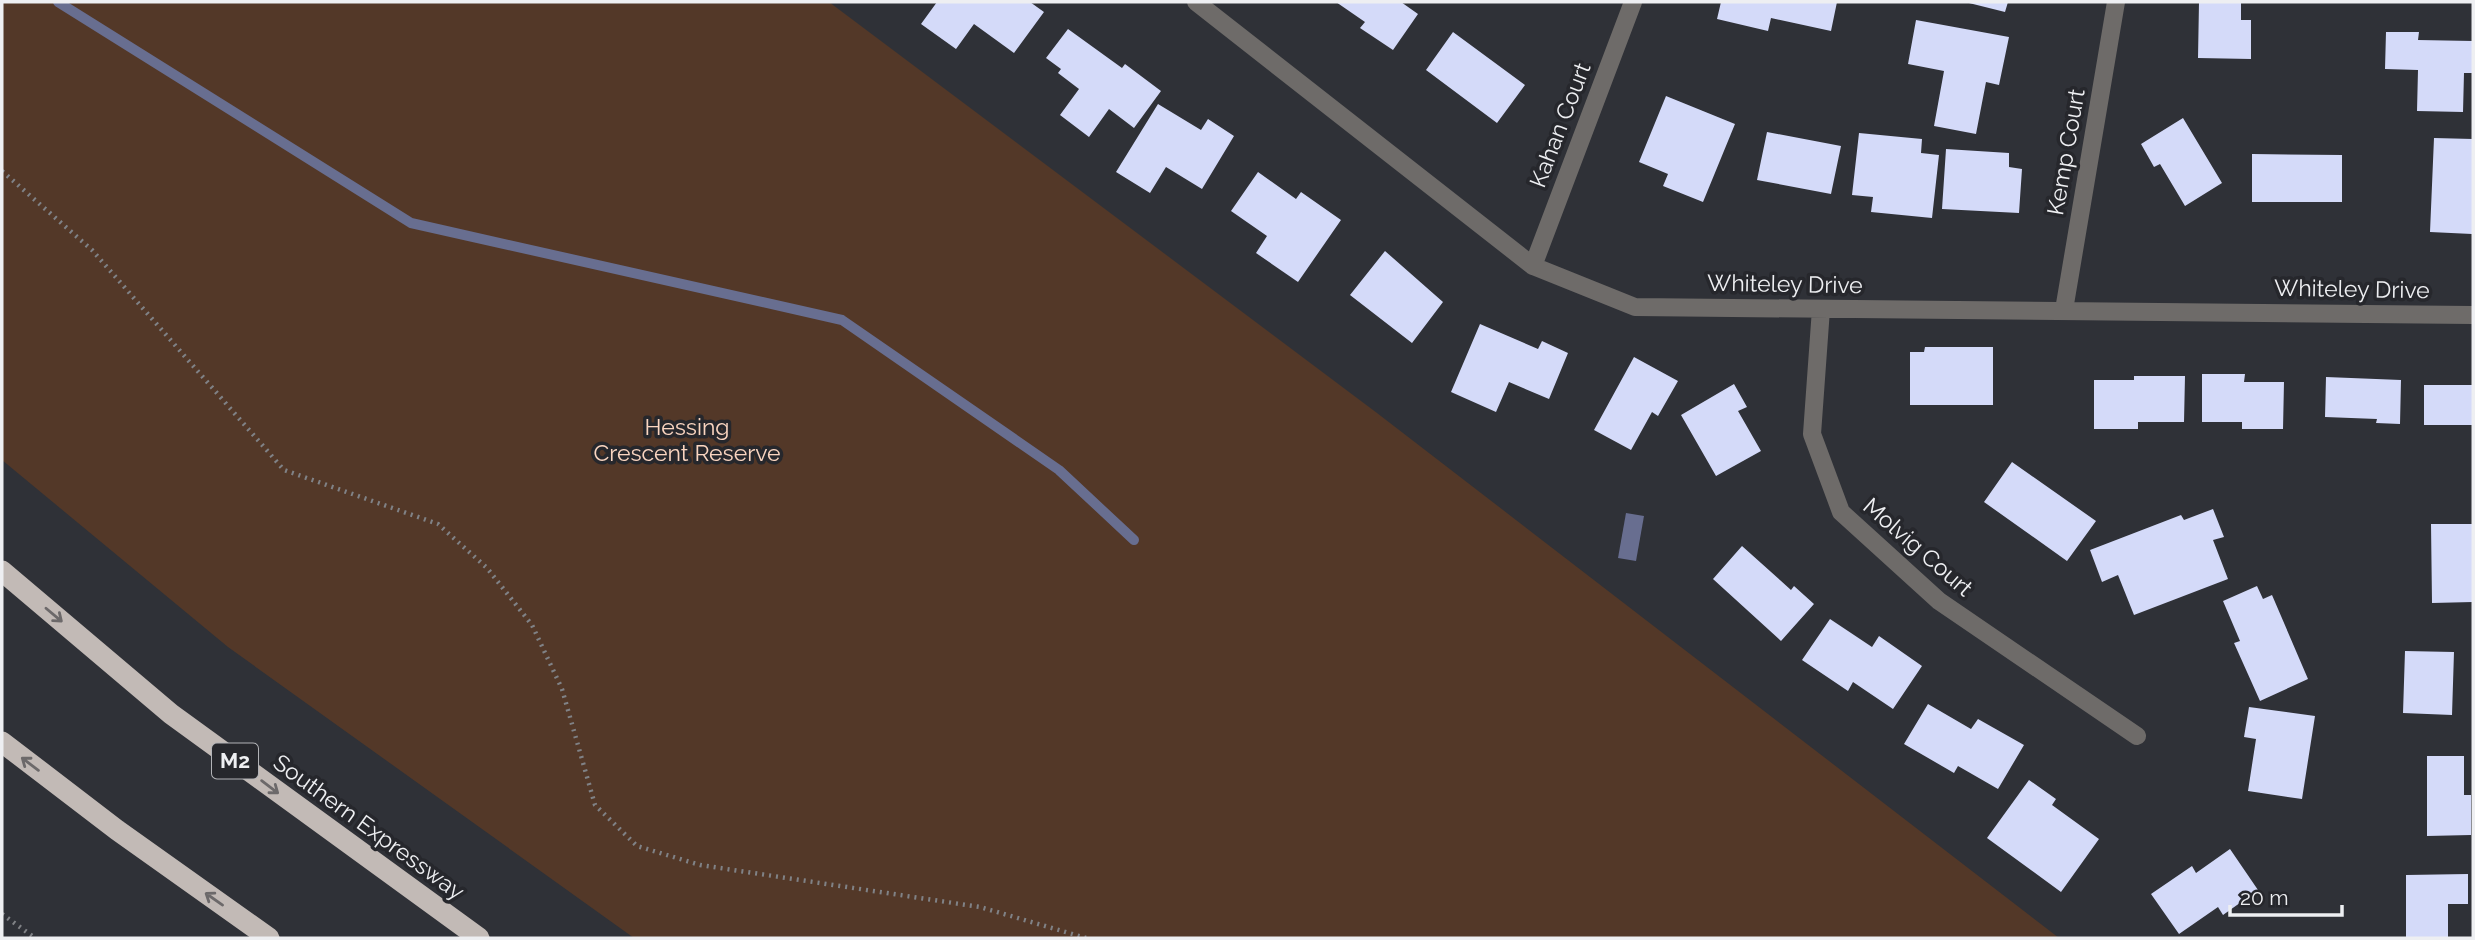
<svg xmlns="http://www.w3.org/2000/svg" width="2475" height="940" viewBox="0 0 2475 940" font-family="Raleway,sans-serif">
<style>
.green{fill:#533828}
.water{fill:#686e90}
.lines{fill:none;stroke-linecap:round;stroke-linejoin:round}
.stream{stroke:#686e90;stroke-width:10}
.building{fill:#d4daf9}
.path{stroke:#808286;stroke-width:4.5;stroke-dasharray:2 5;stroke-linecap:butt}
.minor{stroke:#6e6b69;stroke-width:18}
.highway{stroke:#c2bab6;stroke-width:21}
.oneway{stroke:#6c696a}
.labels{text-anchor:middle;stroke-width:7;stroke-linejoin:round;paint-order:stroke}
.shield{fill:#26272c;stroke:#b2b3b7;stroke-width:2}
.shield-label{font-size:21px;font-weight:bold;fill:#eeeff2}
.street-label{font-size:23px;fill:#eeeff2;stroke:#26272c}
.park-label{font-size:23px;fill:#fad5c0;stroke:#26272c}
</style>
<rect width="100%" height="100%" fill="#2f3137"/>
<path class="green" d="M 2,2 L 829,2 L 1377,413 L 2059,938 L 634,938 L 228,647 L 2,460 Z"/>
<path class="water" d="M 1626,513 L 1644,516 L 1636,561 L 1618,558 Z"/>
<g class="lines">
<path class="stream" d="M 58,2 L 411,223 L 842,320 L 1059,470 L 1134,540"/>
</g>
<path class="building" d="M 937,2 L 1030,2 L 1044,12 L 1014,53 L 974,24 L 956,49 L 921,24 Z
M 1336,2 L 1401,2 L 1418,14 L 1393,50 L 1360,28 L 1365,22 Z
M 1721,2 L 1837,2 L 1831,31 L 1771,18 L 1768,31 L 1717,19 Z
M 1965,2 L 2008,2 L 2005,12 Z
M 2199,2 L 2241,2 L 2241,20 L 2251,20 L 2251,59 L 2198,58 Z
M 1916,20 L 2009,37 L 1999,85 L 1986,82 L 1976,134 L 1934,126 L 1944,71 L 1908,64 Z
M 1068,29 L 1122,68 L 1125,64 L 1161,91 L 1134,128 L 1109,109 L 1089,137 L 1060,115 L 1079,89 L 1058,73 L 1061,69 L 1046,58 Z
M 1453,32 L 1525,85 L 1497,123 L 1426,70 Z
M 2386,32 L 2419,32 L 2418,40 L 2473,41 L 2473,73 L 2464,73 L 2463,112 L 2417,111 L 2418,70 L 2385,69 Z
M 1666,96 L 1735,124 L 1703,202 L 1663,186 L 1668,174 L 1639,162 Z
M 1158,104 L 1201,130 L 1208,119 L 1234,136 L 1202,189 L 1166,167 L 1150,193 L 1116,172 Z
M 2183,118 L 2222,183 L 2185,206 L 2160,164 L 2154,167 L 2141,144 Z
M 1767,132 L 1841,146 L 1831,194 L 1757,180 Z
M 1859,133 L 1922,139 L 1921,153 L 1939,155 L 1932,218 L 1871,212 L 1873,197 L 1852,195 Z
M 2434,138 L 2473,139 L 2472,234 L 2430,232 Z
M 1946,149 L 2009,153 L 2009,167 L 2022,169 L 2019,213 L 1942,209 Z
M 2252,154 L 2342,155 L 2342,202 L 2252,202 Z
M 1258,172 L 1296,199 L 1301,192 L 1341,220 L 1298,282 L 1256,253 L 1267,236 L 1231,211 Z
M 1385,251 L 1443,302 L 1412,343 L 1350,295 Z
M 1480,324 L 1538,349 L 1542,341 L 1568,353 L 1549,399 L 1509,382 L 1496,412 L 1451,392 Z
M 1925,347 L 1993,347 L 1993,405 L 1910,405 L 1910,352 L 1924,352 Z
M 1634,357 L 1678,381 L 1658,416 L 1652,412 L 1631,450 L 1594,430 Z
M 2202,374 L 2245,374 L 2244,382 L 2284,382 L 2283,429 L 2242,429 L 2242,422 L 2202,422 Z
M 2134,376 L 2185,376 L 2184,422 L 2138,422 L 2138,429 L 2094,429 L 2094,380 L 2134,380 Z
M 2326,377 L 2401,380 L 2400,424 L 2376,423 L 2377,419 L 2325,417 Z
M 1734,384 L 1747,407 L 1738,411 L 1761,451 L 1716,476 L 1681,415 Z
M 2424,385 L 2473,385 L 2473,425 L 2424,425 Z
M 2012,462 L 2096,521 L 2067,561 L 1984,502 Z
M 2213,509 L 2224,537 L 2213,540 L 2228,579 L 2134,615 L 2118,575 L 2102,582 L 2090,550 L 2181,515 L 2184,520 Z
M 2431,524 L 2473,524 L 2473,602 L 2432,603 Z
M 1742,546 L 1791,590 L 1794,586 L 1814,604 L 1781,641 L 1713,579 Z
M 2257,586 L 2263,599 L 2272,595 L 2308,679 L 2260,701 L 2234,643 L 2240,641 L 2223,601 Z
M 1830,619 L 1872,647 L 1879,636 L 1922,666 L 1893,709 L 1853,682 L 1848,691 L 1802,660 Z
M 2405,651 L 2454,652 L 2452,715 L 2403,713 Z
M 1928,704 L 1971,729 L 1978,719 L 2024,745 L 1998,789 L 1958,766 L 1954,773 L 1904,744 Z
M 2249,707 L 2315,716 L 2302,799 L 2248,791 L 2256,739 L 2244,737 Z
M 2427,756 L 2464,756 L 2464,795 L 2471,795 L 2471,835 L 2427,836 Z
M 2029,780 L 2056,799 L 2052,805 L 2099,839 L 2061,892 L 1987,838 Z
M 2230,849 L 2258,890 L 2223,915 L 2218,907 L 2179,934 L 2151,894 L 2192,866 L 2196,873 Z
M 2468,874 L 2468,904 L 2448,904 L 2448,938 L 2406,938 L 2406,875 Z"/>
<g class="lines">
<path class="path" d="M 2,171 L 92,250 L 284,470 L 438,524 L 487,568 L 532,625 L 562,689 L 595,805 L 637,846 L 700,865 L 980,907 L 1086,938
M 2,914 L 35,938"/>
<path class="minor" d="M 1196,2 L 1533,266 L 1635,307 L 2473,315
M 1533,266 L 1633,2
M 1821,309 L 1812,434 L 1841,512 L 1939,601 L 2137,736
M 2064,310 L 2116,2"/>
<path class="highway" d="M 2,571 L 171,714 L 479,938
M 2,742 L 117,830 L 269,938"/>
</g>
<defs><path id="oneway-shaft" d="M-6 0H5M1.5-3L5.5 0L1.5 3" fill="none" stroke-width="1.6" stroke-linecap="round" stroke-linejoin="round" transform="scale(1.75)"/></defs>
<g class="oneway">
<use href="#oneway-shaft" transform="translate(54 615) rotate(40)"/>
<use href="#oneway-shaft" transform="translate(30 764) rotate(-143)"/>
<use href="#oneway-shaft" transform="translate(270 787) rotate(37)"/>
<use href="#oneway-shaft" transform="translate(214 899) rotate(-145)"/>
</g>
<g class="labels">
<rect class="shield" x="212" y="743.5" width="46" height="35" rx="5"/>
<g class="shield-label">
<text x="235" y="768">M2</text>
</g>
<g class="street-label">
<text transform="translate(1560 125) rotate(-69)" y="8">Kahan Court</text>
<text transform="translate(2066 152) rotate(-80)" y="8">Kemp Court</text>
<text transform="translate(1785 284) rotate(1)" y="8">Whiteley Drive</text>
<text transform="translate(2352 289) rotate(1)" y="8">Whiteley Drive</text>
<text transform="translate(1918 547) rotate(41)" y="8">Molvig Court</text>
<text transform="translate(369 827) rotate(36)" y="8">Southern Expressway</text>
</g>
<g class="park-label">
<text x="687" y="435">Hessing<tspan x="687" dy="26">Crescent Reserve</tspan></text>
</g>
</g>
<rect width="2475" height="940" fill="none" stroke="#eeeff2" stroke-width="7"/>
<path d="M2230 905v10h112v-10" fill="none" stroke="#eeeff2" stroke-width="3.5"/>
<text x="2240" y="905" font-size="21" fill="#eeeff2" stroke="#26272c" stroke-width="5" paint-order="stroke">20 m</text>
</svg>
